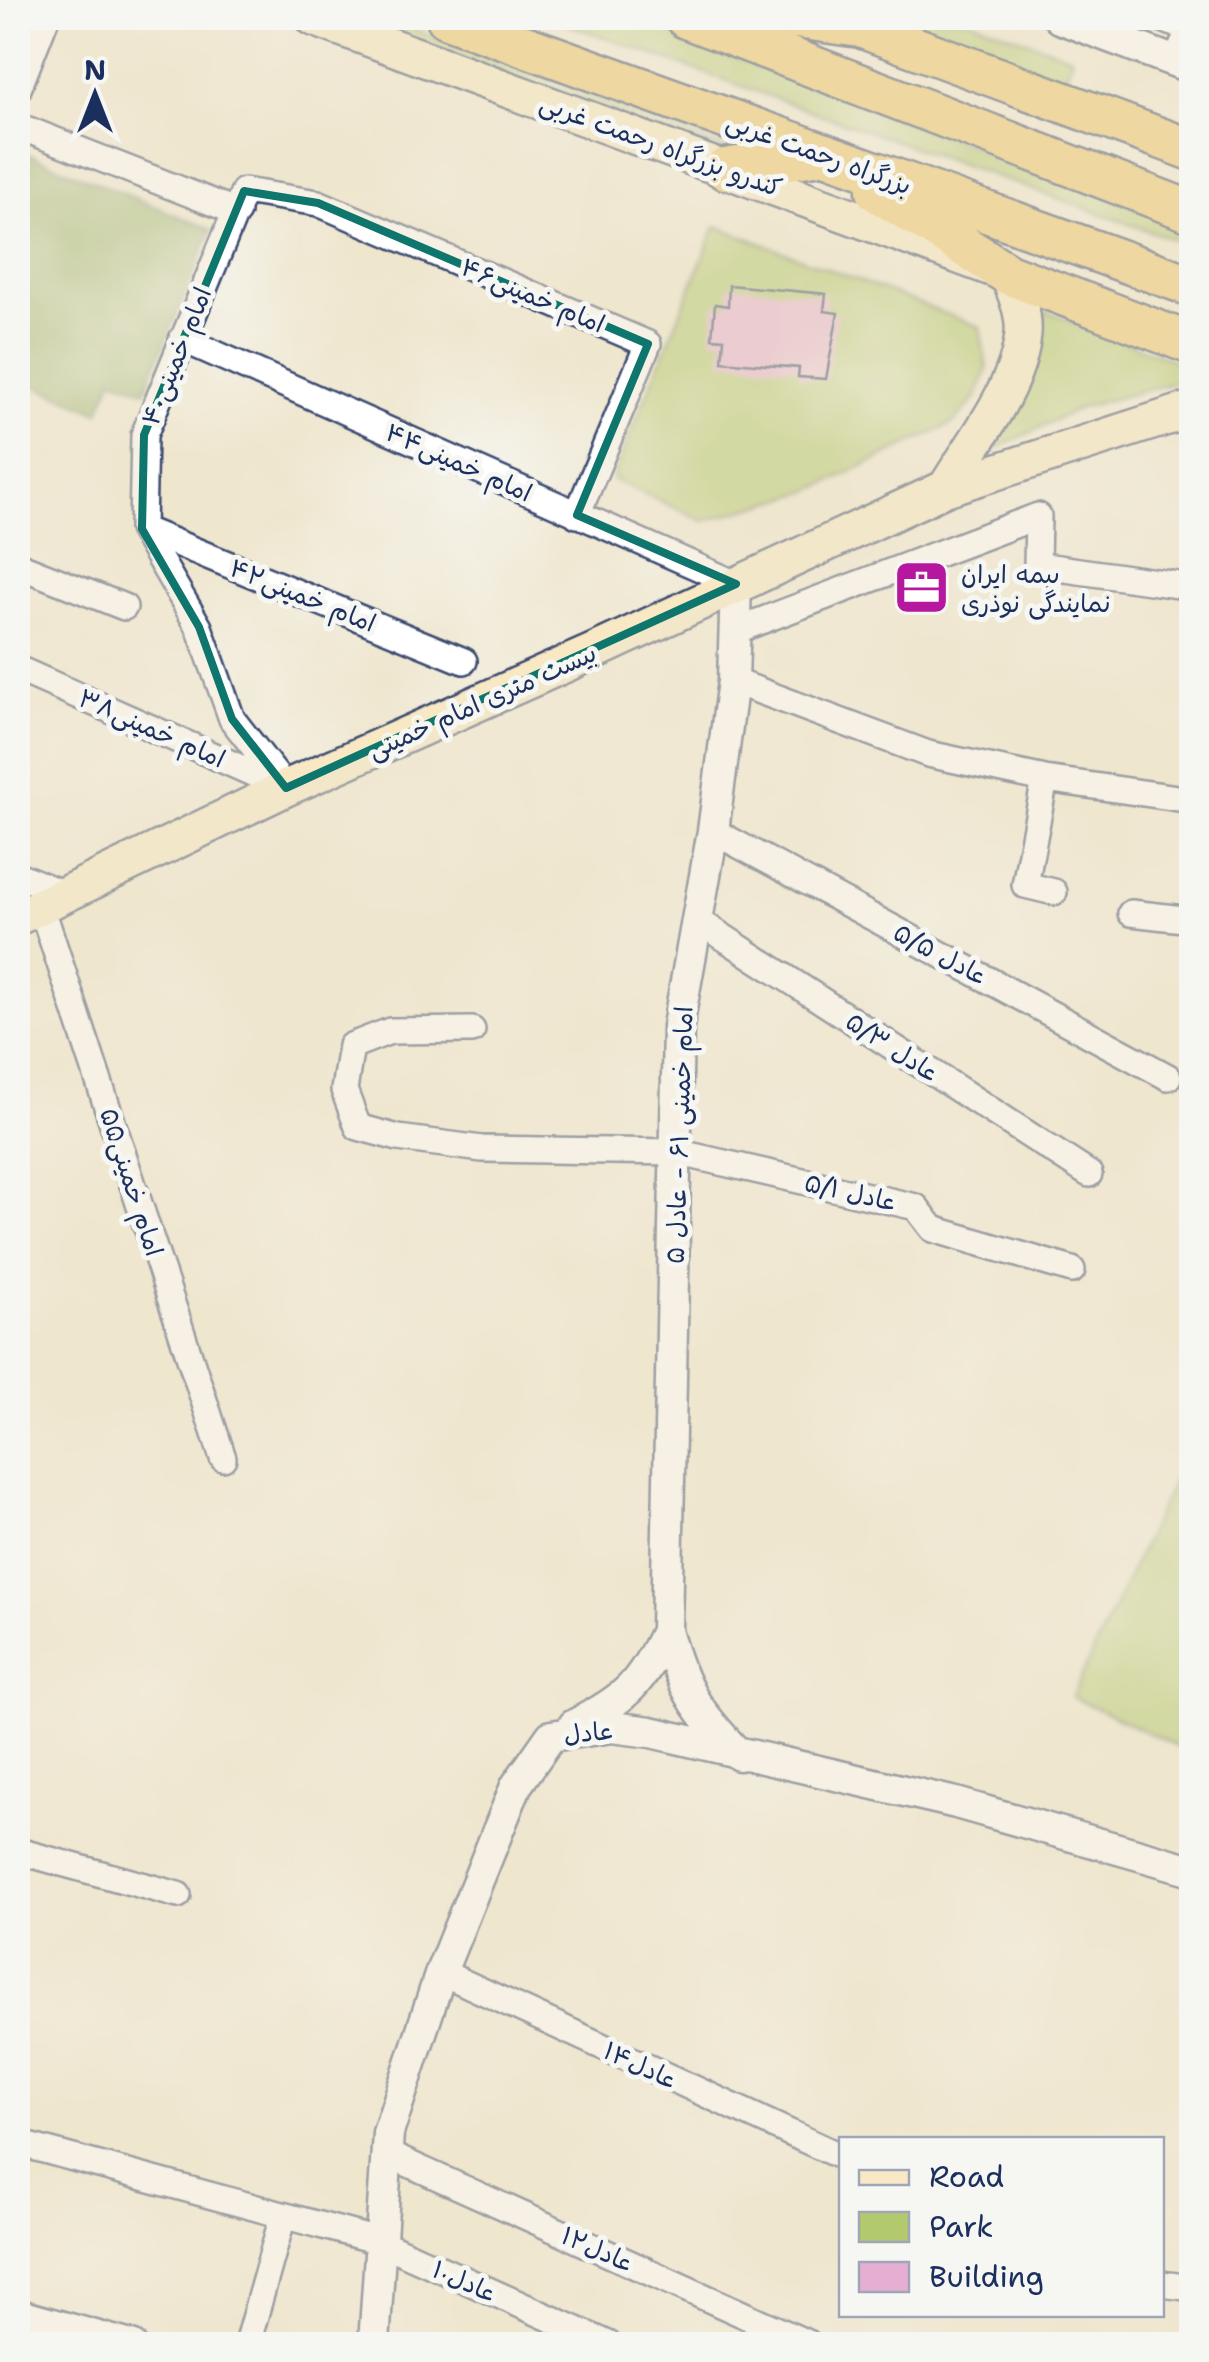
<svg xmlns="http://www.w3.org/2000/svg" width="1209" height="2362" viewBox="0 0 1209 2362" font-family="'Shantell Sans','Playpen Sans Arabic',sans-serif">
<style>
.green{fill:#b2c96e;stroke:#667c66;stroke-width:2.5}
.forest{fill:#8dad61;stroke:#546e60;stroke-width:2.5}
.building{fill:#e6aed2}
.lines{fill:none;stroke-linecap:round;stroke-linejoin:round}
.minor-casing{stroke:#3b4a6f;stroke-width:30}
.tertiary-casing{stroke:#3b4a6f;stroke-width:35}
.secondary-casing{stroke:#3b4a6f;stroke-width:40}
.trunk-casing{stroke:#3b4a6f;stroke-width:45}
.minor{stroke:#fff;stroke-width:25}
.tertiary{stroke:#fff;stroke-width:30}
.secondary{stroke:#f8e8c3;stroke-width:35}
.trunk{stroke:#edc569;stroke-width:40}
.marked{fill:none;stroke:#0f766e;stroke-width:8;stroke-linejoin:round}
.labels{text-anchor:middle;stroke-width:10;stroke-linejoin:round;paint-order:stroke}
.street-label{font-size:25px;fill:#1b2f5e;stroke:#f6f6f2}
.poi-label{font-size:25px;fill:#1b2f5e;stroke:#f6f6f2;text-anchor:start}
</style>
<rect width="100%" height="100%" fill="#f6f6f2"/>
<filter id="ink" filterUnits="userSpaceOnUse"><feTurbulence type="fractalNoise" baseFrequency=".01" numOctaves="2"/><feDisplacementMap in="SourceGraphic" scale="20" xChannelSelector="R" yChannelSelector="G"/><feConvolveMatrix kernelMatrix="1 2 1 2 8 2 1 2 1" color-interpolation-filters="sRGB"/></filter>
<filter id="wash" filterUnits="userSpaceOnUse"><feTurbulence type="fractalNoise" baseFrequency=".0048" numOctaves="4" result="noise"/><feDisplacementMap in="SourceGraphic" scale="40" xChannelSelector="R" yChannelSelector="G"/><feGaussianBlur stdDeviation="2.25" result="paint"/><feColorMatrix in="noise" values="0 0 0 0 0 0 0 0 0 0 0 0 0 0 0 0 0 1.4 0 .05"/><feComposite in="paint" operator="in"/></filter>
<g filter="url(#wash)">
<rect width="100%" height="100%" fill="#efe6ce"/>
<path class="green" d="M 353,18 L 385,18 L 738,153 L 680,138 Z
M 550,18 L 631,18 L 1191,227 L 1191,246 Z
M 878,18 L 965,18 L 1072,57 L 1063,85 Z
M 716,226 L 980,327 L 987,369 L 976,398 L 952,424 L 810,491 L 704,521 L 612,479 Z
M 1046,311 L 1191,367 L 1191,378 L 1080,408 L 988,453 L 1025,390 Z
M 1191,1443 L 1191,1753 L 1072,1697 Z"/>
<path class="forest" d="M 18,150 L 212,230 L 145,391 L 113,378 L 99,412 L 18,379 Z"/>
<g id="blocks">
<path class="building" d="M 729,285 L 826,294 L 824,311 L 838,313 L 826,379 L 798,377 L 799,368 L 722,361 L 724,339 L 712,338 L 715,304 L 728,306 Z"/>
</g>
</g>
<g filter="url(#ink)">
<use href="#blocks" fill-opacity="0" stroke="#3b4a6f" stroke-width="2.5"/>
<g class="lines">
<defs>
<path id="minor" d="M 1161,18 L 1189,30
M 1176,62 L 1192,23
M 18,89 L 46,18
M 18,126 L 237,212
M 182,339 L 736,584
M 142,529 L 464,661
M 18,565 L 124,607
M 737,630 L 1038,516 L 1037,565 L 1192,587
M 18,669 L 277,784
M 733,681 L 928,754 L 1045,779 L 1192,800
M 1045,779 L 1025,885 L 1054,892
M 286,788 L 232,719 L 199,627 L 142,529 L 144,435 L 244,191 L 318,203 L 648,344 L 577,515
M 713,831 L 1168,1077
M 18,875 L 64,894
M 41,906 L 223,1458
M 1131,913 L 1192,920
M 697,920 L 1089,1174
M 472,1030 L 390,1031 L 351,1046 L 344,1090 L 358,1127 L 398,1138 L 482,1149 L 676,1152 L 916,1207 L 933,1229 L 1072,1270
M 18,1851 L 178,1895
M 441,1972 L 842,2157
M 18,2143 L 378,2241 L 608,2344
M 387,2154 L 809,2344
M 1162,2284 L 1192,2288
M 18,2312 L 133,2344
M 247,2344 L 283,2216"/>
<path id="tertiary" d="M 1059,18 L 1192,68
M 736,584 L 733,681 L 713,831 L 678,1026 L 666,1631 C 684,1693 696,1709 739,1755
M 574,1725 C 627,1698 641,1684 666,1631
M 374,2344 L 388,2133 L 441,1972 L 516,1786 L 551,1736 L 612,1727 L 651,1732 L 956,1803 L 1192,1870"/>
<path id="secondary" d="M 314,18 L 1008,274 C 1015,293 1025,313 1023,334 C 1018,388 973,443 946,488
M 18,917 L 286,788 L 595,651 L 946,488 L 1192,409"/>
<path id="trunk" d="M 447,18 L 1192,286
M 686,18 L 1192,212
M 796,18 L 860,27 L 1192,150
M 725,169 L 815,155
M 877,191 L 1008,274 L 1192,344"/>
</defs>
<use href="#minor" class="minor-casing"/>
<use href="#tertiary" class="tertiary-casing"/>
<use href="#secondary" class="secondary-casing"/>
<use href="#trunk" class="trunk-casing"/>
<use href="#minor" class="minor"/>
<use href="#tertiary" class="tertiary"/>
<use href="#secondary" class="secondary"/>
<use href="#trunk" class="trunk"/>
</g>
</g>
<path d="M0 0H1209V2362H0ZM 244,191 L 318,203 L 648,344 L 577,515 L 736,584 L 286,788 L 232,719 L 199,627 L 142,529 L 144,435 Z" fill="#efe6ce" fill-opacity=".55" fill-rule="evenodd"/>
<path class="marked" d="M 244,191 L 318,203 L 648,344 L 577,515 L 736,584 L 286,788 L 232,719 L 199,627 L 142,529 L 144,435 Z"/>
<defs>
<symbol id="office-square" viewBox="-11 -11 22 22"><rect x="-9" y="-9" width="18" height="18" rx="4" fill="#b5179e" stroke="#f6f6f2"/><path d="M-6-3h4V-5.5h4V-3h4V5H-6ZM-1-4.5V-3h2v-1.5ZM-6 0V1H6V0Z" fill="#fff"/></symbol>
</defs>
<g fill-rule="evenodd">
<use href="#office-square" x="890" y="556" width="63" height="63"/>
</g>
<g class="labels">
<g class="street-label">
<text transform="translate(661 145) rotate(20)" y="9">کندرو بزرگراه رحمت غربی</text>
<text transform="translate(819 153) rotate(20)" y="9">بزرگراه رحمت غربی</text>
<text transform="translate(533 295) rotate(23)" y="9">امام خمینی۴۶</text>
<text transform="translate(176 356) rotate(-68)" y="9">امام خمینی۴۰</text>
<text transform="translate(459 462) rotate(24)" y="9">۴۴امام خمینی</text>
<text transform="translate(303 595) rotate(22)" y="9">امام خمینی۴۲</text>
<text transform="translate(482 701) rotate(-24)" y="9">بیست متری امام خمینی</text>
<text transform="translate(152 728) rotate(24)" y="9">امام خمینی۳۸</text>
<text transform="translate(941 954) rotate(28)" y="9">عادل ۵/۵</text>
<text transform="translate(893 1047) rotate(33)" y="9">عادل ۵/۳</text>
<text transform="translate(679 1135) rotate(-88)" y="9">امام خمینی ۶۱ - عادل ۵</text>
<text transform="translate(132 1182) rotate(72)" y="9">امام خمینی۵۵</text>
<text transform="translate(851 1192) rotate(13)" y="9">عادل ۵/۱</text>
<text transform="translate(589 1732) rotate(-5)" y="9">عادل</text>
<text transform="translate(641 2065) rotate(25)" y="9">عادل۱۴</text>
<text transform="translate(598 2249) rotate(24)" y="9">عادل۱۲</text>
<text transform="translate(465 2281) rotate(24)" y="9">عادل۱۰</text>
</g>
<g class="poi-label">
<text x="961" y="583">بیمه ایران<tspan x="961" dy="29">نمایندگی نوذری</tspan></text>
</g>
</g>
<rect width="1209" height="2362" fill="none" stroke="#f6f6f2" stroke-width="60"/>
<rect x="839" y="2137" width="325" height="180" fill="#f6f6f2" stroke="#9ea6b7" stroke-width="2.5"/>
<rect x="859" y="2170" width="50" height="15" fill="#f8e8c3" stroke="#9ea6b7" stroke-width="2.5"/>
<text x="929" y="2187" font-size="30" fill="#1b2f5e">Road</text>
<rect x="859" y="2212" width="50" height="30" fill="#b2c96e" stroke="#9ea6b7" stroke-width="2.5"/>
<text x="929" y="2237" font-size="30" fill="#1b2f5e">Park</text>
<rect x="859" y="2262" width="50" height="30" fill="#e6aed2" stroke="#9ea6b7" stroke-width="2.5"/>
<text x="929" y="2287" font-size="30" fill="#1b2f5e">Building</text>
<g transform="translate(95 95)" stroke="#f6f6f2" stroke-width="8" paint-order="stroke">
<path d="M0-8L18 38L0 25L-18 38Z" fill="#1b2f5e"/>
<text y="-15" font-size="28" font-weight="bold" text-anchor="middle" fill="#1b2f5e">N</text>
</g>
</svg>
